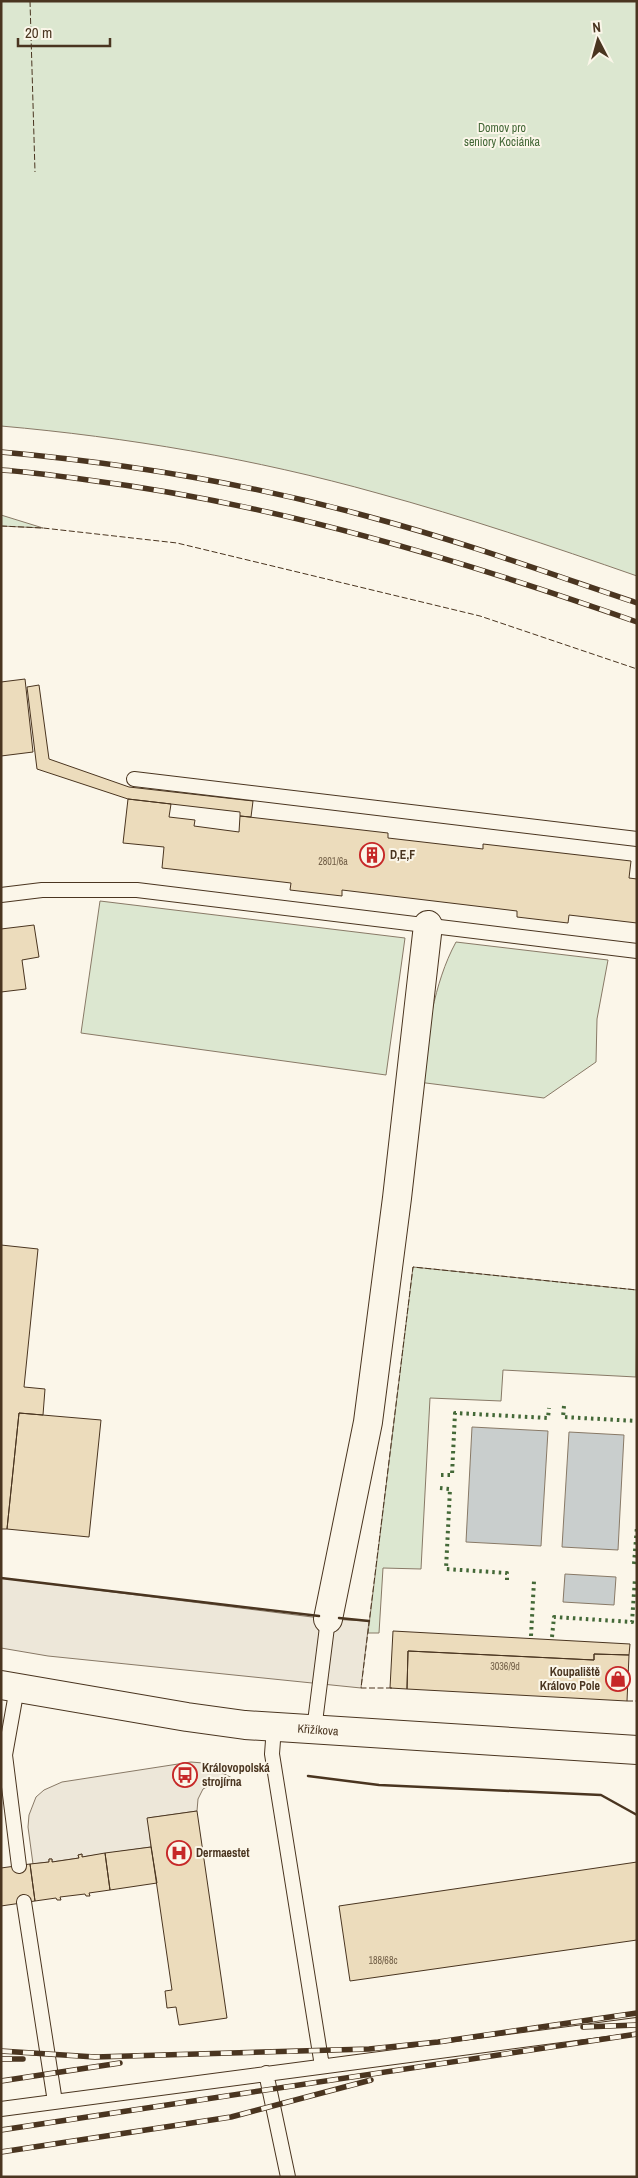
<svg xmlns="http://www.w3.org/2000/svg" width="638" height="2178" viewBox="0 0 638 2178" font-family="'Archivo Narrow',sans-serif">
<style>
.green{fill:#dce7d0;stroke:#887966}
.parking{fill:#ede7d9;stroke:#887966}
.water{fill:#c9cecd;stroke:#887966}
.building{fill:#ecdcbc;stroke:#4a3520}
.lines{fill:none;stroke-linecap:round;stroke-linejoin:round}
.lane-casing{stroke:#4a3520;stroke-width:16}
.street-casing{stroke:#4a3520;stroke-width:30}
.secondary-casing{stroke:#4a3520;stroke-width:30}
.lane{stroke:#fbf6e9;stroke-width:14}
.street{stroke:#fbf6e9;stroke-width:28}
.secondary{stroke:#fbf6e9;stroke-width:28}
.rail-casing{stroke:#4a3520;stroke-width:5.5}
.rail{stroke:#fbf6e9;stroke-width:4;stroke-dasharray:11;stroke-linecap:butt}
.hedge{stroke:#436837;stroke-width:4;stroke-dasharray:2.5 4;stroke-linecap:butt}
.fence{stroke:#4a3520;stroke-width:1;stroke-dasharray:6 2.5;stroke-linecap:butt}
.wall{stroke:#4a3520;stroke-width:2.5}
.labels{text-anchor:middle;stroke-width:4;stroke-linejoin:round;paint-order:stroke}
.number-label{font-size:10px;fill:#725f47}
.park-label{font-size:12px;fill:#436837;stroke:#fbf6e9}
.poi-label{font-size:12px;font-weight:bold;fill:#4a3520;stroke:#fbf6e9;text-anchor:start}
.street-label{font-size:12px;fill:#4a3520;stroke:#fbf6e9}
</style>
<rect width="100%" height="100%" fill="#fbf6e9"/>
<path class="green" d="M 1,1 L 637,1 L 637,576 C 551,546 465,517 377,493 C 256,459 126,437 1,426 Z
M 1,515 L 43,528 L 1,526 Z
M 100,901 L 405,938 L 386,1075 L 81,1033 Z
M 456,942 L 608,960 L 597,1019 L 596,1062 L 544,1098 L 418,1082 C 428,1036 433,984 456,942 Z
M 413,1267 L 637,1290 L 636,1377 L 503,1370 L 501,1401 L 430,1398 L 421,1569 L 383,1568 L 379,1633 L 368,1633 Z"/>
<path class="parking" d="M 1,1578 L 328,1619 L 369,1621 L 361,1688 L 48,1656 L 1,1648 Z
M 191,1762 L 203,1763 L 234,1779 L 225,1783 L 214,1783 L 203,1789 L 198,1799 L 197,1811 L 148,1818 L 151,1847 L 82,1857 L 82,1854 L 78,1855 L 79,1858 L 52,1862 L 52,1859 L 49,1859 L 49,1862 L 33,1864 L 28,1827 L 29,1815 L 36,1797 L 44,1790 L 62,1782 Z"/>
<path class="water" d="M 472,1427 L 548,1431 L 541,1546 L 466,1542 Z
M 569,1432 L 624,1435 L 618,1550 L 562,1547 Z
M 565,1574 L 616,1577 L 614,1605 L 563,1602 Z"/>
<path class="building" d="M 25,679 L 33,752 L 1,756 L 1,682 Z
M 39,685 L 49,759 L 129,787 L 253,801 L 251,817 L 240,816 L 240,812 L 128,799 L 37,769 L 27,687 Z
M 128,799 L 171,804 L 169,817 L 195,820 L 194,826 L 239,832 L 240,816 L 388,833 L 388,838 L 483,849 L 483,844 L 631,861 L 629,878 L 637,879 L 637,923 L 569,915 L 568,923 L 517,917 L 517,911 L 342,890 L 342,896 L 290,890 L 291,883 L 162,868 L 164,847 L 123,843 Z
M 34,925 L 39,957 L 22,960 L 26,989 L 1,992 L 1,929 Z
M 1,1245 L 38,1249 L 24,1387 L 45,1389 L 43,1415 L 19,1413 L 7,1529 L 1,1529 Z
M 19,1413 L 101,1420 L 89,1537 L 7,1529 Z
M 393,1631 L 630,1644 L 629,1655 L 594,1654 L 594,1660 L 408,1651 L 407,1689 L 390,1688 Z
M 408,1651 L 594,1660 L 594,1654 L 629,1655 L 627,1701 L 407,1689 Z
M 197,1811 L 227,2018 L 179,2025 L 176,2007 L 167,2008 L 165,1991 L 172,1990 L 147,1818 Z
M 151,1847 L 157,1883 L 110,1890 L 105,1853 Z
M 105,1853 L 110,1890 L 89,1893 L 90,1896 L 86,1896 L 85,1894 L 60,1897 L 61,1900 L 57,1900 L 56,1898 L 35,1901 L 30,1864 L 49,1862 L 49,1859 L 52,1859 L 52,1862 L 79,1858 L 78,1855 L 82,1854 L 82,1857 Z
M 637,1862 L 637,1940 L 350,1981 L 339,1906 Z
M 30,1864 L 35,1901 L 1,1906 L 1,1868 Z"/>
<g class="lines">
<defs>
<path id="lane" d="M 134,779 L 637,839
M 1,895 L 42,890 L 137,890 L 637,951
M 17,1688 L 5,1755 L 19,1866
M 274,1727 L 272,1754 L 322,2066
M 314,1730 L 328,1619
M 24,1902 L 55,2102
M 266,2073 L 288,2177
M 1,2109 L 637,2025"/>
<path id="street" d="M 328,1619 L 368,1422 L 397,1198 L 428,925"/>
<path id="secondary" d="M 1,1685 L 187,1717 L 245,1725 L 637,1750"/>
</defs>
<use href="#lane" class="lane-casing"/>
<use href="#street" class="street-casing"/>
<use href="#secondary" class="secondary-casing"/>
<use href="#lane" class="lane"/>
<use href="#street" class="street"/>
<use href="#secondary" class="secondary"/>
<defs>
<path id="rail" d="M 1,452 C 125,463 250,484 370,517 C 460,541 548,573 637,603
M 1,470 C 30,472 59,476 88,480 C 276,504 458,559 637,622
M 583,2027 L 637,2025
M 1,2051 L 95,2057 L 369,2049 L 438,2042 L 637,2013
M 1,2059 L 23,2059
M 1,2081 L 120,2063
M 1,2130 L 637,2034
M 1,2152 L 231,2117 L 371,2080"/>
</defs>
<use href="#rail" class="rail-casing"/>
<use href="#rail" class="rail"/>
<path class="hedge" d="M 564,1406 L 563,1417 L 637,1421
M 441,1475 L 452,1475 L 455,1413 L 548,1418 L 549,1408
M 440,1488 L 450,1489 L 446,1569 L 507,1573 L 507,1580
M 634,1564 L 637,1526
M 531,1636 L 534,1581
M 552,1637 L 554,1617 L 632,1622 L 635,1578"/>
<path class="fence" d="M 30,1 L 35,172
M 1,526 L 43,528 L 177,543 L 480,616 L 637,669
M 392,1688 L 361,1688 L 413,1267 L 637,1290
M 627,1701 L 637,1701"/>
<path class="wall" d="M 1,1578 L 319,1616
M 339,1618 L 369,1621
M 308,1776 L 379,1785 L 601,1795 L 637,1815"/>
</g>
<defs>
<symbol id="building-ring" viewBox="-11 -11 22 22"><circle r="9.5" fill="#fbf6e9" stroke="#c62828" stroke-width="1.5"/><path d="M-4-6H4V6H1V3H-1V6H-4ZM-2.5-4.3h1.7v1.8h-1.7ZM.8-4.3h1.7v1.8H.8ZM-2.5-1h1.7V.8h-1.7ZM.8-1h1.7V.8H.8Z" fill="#c62828"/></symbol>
<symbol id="shop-ring" viewBox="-11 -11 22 22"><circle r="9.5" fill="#fbf6e9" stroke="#c62828" stroke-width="1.5"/><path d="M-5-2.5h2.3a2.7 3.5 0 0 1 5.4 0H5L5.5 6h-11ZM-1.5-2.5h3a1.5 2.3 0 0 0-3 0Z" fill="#c62828"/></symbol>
<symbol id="bus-ring" viewBox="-11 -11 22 22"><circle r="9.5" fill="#fbf6e9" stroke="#c62828" stroke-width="1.5"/><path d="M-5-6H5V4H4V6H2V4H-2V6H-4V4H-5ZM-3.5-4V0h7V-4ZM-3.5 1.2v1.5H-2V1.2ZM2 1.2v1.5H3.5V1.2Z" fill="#c62828"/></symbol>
<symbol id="hospital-ring" viewBox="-11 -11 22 22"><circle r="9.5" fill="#fbf6e9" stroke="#c62828" stroke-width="1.5"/><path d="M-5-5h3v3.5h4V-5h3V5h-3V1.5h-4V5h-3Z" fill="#c62828"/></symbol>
</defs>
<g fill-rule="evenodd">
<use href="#building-ring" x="358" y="841" width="28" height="28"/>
<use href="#shop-ring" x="604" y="1665" width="28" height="28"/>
<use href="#bus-ring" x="171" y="1761" width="28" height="28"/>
<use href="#hospital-ring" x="165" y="1839" width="28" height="28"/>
</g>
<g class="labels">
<g class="number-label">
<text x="333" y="865">2801/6a</text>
<text x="505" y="1670">3036/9d</text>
<text x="383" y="1964">188/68c</text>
</g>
<g class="park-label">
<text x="502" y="132">Domov pro<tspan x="502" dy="14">seniory Kociánka</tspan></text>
</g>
<g class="poi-label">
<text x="390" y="859">D,E,F</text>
<text x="600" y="1676" text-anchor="end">Koupaliště<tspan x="600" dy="14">Královo Pole</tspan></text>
<text x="202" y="1772">Královopolská<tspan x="202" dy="14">strojírna</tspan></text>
<text x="196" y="1857">Dermaestet</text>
</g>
<g class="street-label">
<text transform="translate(318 1730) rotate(4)" y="4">Křižíkova</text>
</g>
</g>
<rect width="638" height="2178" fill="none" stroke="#4a3520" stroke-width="5"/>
<g transform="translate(598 40) rotate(354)" stroke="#fbf6e9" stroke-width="4" paint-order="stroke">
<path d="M0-4L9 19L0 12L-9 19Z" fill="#4a3520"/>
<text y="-8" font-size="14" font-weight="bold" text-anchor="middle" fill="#4a3520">N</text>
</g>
<path d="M18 38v8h92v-8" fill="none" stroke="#4a3520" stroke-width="2.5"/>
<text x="25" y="38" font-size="15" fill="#4a3520" stroke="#fbf6e9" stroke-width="4" paint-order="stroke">20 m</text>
</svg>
